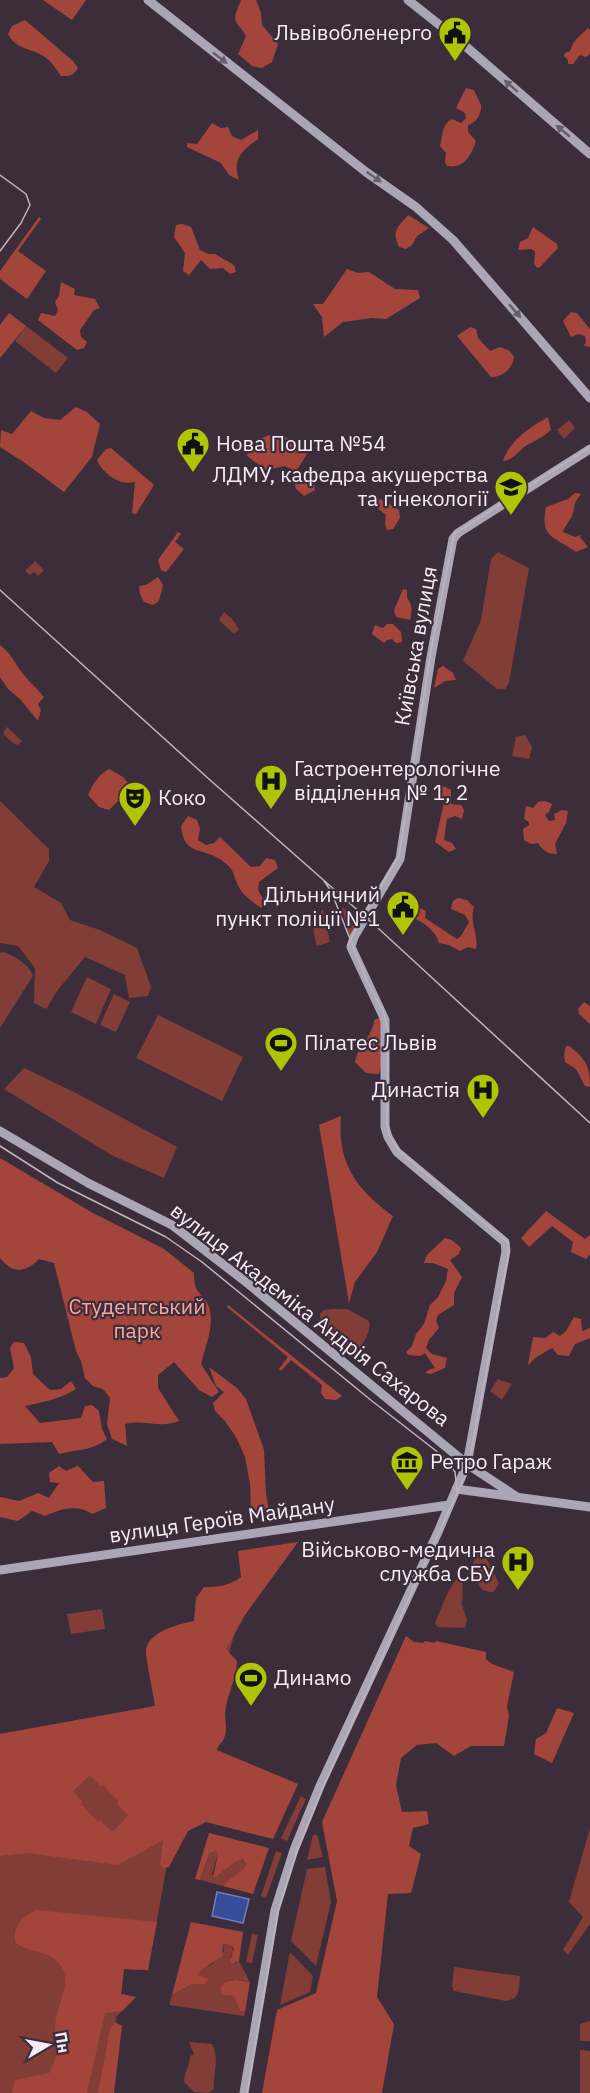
<svg xmlns="http://www.w3.org/2000/svg" width="590" height="2093" viewBox="0 0 590 2093" font-family="'IBM Plex Sans',sans-serif">
<style>
.green{fill:#813d36}
.forest{fill:#a4453c;fill-rule:evenodd}
.water{fill:#364e9a;stroke:#707db6;stroke-width:1.5}
.lines{fill:none;stroke-linecap:round;stroke-linejoin:round}
.secondary{stroke:#aaa6b6;stroke-width:9}
.tram{stroke:#bfb4bf;stroke-width:1.5}
.oneway{fill:#685d6c}
.labels{text-anchor:middle;stroke-width:4.5;stroke-linejoin:round;paint-order:stroke}
.poi-label{font-size:21px;fill:#f6ecf6;stroke:#3c2d3b;text-anchor:start}
.street-label{font-size:21px;fill:#f6ecf6;stroke:#3c2d3b}
.park-label{font-size:21px;fill:#f7a89e;stroke:#3c2d3b}
</style>
<rect width="100%" height="100%" fill="#3c2d3b"/>
<path class="green" d="M 26,326 L 68,358 L 56,373 L 15,341 Z
M 569,420 L 575,428 L 564,439 L 557,430 Z
M 498,552 L 529,568 L 509,683 L 505,689 L 497,689 L 463,661 L 481,620 L 491,559 Z
M 35,561 L 44,570 L 38,576 L 34,572 L 30,575 L 25,571 Z
M 224,612 L 233,620 L 239,629 L 234,634 L 219,620 Z
M 7,727 L 22,741 L 18,745 C 13,744 5,737 3,732 Z
M 525,735 L 532,747 L 529,759 L 512,756 L 516,737 Z
M 0,801 L 49,849 L 49,861 L 34,887 L 61,903 L 70,920 L 100,930 L 137,948 L 151,987 L 148,996 L 129,998 L 125,975 L 85,957 L 57,991 L 46,1009 L 34,1003 L 35,968 L 18,946 L 0,943 Z
M 342,907 L 358,921 L 350,936 L 348,935 Z
M 323,909 L 330,942 L 317,946 C 312,928 311,924 323,909 Z
M 3,952 C 14,955 30,965 33,976 L 0,1028 L 0,953 Z
M 87,977 L 111,989 L 96,1024 L 71,1012 Z
M 114,994 L 130,1002 L 116,1032 L 100,1025 Z
M 158,1015 L 243,1057 L 222,1101 L 136,1058 Z
M 24,1068 L 76,1093 L 177,1147 L 164,1178 L 113,1156 L 4,1089 Z
M 333,1309 L 347,1309 L 369,1321 C 371,1333 364,1344 355,1351 C 344,1351 325,1341 321,1329 C 319,1325 321,1319 320,1314 L 324,1310 Z
M 498,1379 L 512,1384 L 502,1400 L 490,1391 Z
M 479,1551 C 487,1555 495,1575 499,1584 L 493,1592 C 481,1592 480,1587 475,1577 L 471,1576 L 469,1572 Z
M 458,1577 L 462,1578 L 463,1580 L 462,1605 L 467,1620 L 465,1628 L 438,1627 L 435,1624 L 436,1620 L 449,1590 Z
M 102,1609 L 105,1629 L 71,1634 L 67,1614 Z
M 241,1613 L 169,1853 L 148,1970 L 124,1969 L 121,1994 L 136,1997 L 116,2017 L 108,2093 L 0,2093 L 0,1734 L 155,1706 Z
M 301,1796 L 306,1799 L 287,1841 L 281,1838 Z
M 590,1828 L 590,1924 L 568,1955 L 563,1950 L 583,1917 L 569,1902 Z
M 313,1835 L 317,1835 L 323,1857 L 307,1860 Z
M 216,1851 L 218,1855 L 212,1874 L 216,1877 L 234,1863 L 243,1859 L 246,1865 C 240,1874 229,1878 223,1886 L 200,1880 L 209,1854 Z
M 276,1851 L 282,1853 L 266,1898 L 261,1896 Z
M 325,1867 L 331,1902 L 316,1966 L 291,1941 L 307,1869 Z
M 252,1934 L 258,1935 L 252,1963 L 246,1962 Z
M 223,1944 L 231,1945 L 234,1952 L 230,1957 L 235,1964 L 239,1961 L 250,1982 C 238,1980 229,1978 220,1987 L 222,1995 L 234,1996 L 240,2011 L 245,2012 L 244,2016 L 169,2005 L 172,1995 L 192,1984 L 205,1984 L 209,1979 L 199,1975 L 199,1971 L 212,1964 L 224,1951 Z
M 290,1952 L 313,1976 L 310,1992 L 280,2005 Z
M 454,1967 L 520,1976 C 519,1989 520,1999 506,2001 L 454,1991 L 452,1986 Z
M 590,2021 L 590,2041 L 580,2041 L 580,2024 Z
M 189,2042 L 212,2044 C 220,2059 213,2073 214,2089 L 208,2093 L 194,2092 L 184,2082 C 184,2072 190,2066 190,2056 L 194,2054 Z
M 580,2050 L 590,2051 L 590,2093 L 580,2093 Z"/>
<path class="forest" d="M 43,0 L 86,0 L 72,20 Z
M 241,0 L 256,0 L 261,13 L 262,25 L 278,44 L 272,62 L 262,68 L 252,66 L 238,54 L 246,36 C 243,30 239,27 236,22 C 233,16 239,6 241,0 Z
M 25,20 L 73,61 L 78,68 C 73,76 70,76 61,76 C 56,69 52,62 45,57 C 32,48 16,50 8,34 L 12,26 Z
M 588,28 L 590,30 L 590,54 L 586,57 L 580,55 L 573,64 L 568,64 L 568,60 L 564,56 L 565,53 L 570,51 C 574,38 580,37 588,28 Z
M 466,88 L 474,90 L 481,105 C 482,114 476,123 468,125 L 468,132 L 476,141 C 471,156 464,169 447,166 L 445,162 L 446,153 L 440,146 C 443,136 441,125 452,119 L 461,123 L 466,118 L 465,113 L 456,108 Z
M 212,123 L 221,128 L 228,127 L 232,136 L 241,140 L 258,130 L 258,139 C 242,151 232,158 239,180 L 229,175 L 221,163 L 187,147 L 187,143 L 197,144 Z
M 408,215 L 429,228 L 417,236 L 412,245 L 406,249 L 399,247 C 391,229 398,228 408,215 Z
M 39,217 L 41,219 L 18,251 L 46,271 L 27,299 L 0,279 L 0,271 Z
M 182,224 L 191,227 L 200,250 L 208,254 L 215,254 L 234,265 L 236,272 L 230,274 L 223,268 L 210,269 L 201,260 L 189,275 L 183,271 L 185,253 L 174,237 L 176,225 Z
M 533,227 L 557,244 L 558,248 L 540,267 L 537,268 L 534,264 L 535,251 L 531,249 L 518,250 L 520,242 L 528,238 Z
M 347,269 L 358,273 L 369,272 L 395,289 L 418,290 L 420,298 L 386,319 L 372,318 L 343,322 L 324,337 L 322,317 L 313,304 L 323,304 Z
M 61,282 L 75,289 L 74,295 L 95,299 L 100,308 L 94,310 L 80,330 L 81,337 L 87,342 L 84,348 L 77,350 L 38,320 L 41,313 L 55,316 L 58,310 L 55,302 L 59,296 Z
M 571,312 L 577,313 L 590,329 L 590,347 L 584,346 L 586,342 L 585,336 L 578,334 L 571,337 L 563,321 Z
M 9,313 L 26,326 L 0,358 L 0,325 Z
M 470,327 L 476,329 L 478,338 L 490,351 L 500,347 L 510,351 L 514,357 C 513,368 503,377 491,377 L 457,336 Z
M 76,407 L 87,412 L 100,424 L 92,457 L 64,492 L 25,463 L 0,447 L 1,430 L 12,434 L 31,411 L 44,418 L 60,420 Z
M 548,417 L 551,430 C 544,436 537,440 529,444 C 519,449 515,460 503,461 C 509,441 530,427 548,417 Z
M 269,435 L 284,436 L 303,448 L 307,454 L 297,470 L 300,475 L 314,483 L 315,490 L 304,496 L 296,489 L 291,469 L 285,466 L 266,470 L 247,456 L 250,444 Z
M 111,448 L 154,485 L 136,514 L 132,513 L 135,482 C 120,486 103,474 97,460 L 106,449 Z
M 575,493 L 581,494 C 573,504 576,503 573,513 C 571,520 565,525 563,532 L 575,537 L 581,535 L 580,537 L 588,547 L 576,552 C 553,536 540,538 546,507 L 568,499 Z
M 376,499 L 383,500 L 399,510 L 400,518 L 393,529 L 387,530 L 385,524 L 386,515 L 372,504 Z
M 178,532 L 181,534 L 175,542 L 184,549 L 166,572 L 161,570 L 158,560 Z
M 158,577 L 163,585 L 159,601 L 153,605 L 144,602 L 140,594 L 139,586 L 146,585 Z
M 403,589 L 407,590 L 407,598 C 413,605 412,612 410,620 L 396,617 L 394,610 Z
M 387,624 L 393,624 L 401,632 L 402,642 L 396,643 L 392,639 L 387,640 L 384,643 L 372,634 L 375,625 L 383,628 Z
M 0,645 C 13,655 14,663 24,675 C 30,683 38,689 44,697 L 38,704 L 41,710 L 38,721 L 20,699 L 8,689 L 0,677 Z
M 443,666 L 453,673 L 456,680 L 445,681 L 434,688 L 438,669 Z
M 109,769 L 123,777 L 130,785 L 124,795 L 109,810 L 99,807 L 88,795 C 93,784 98,775 109,769 Z
M 443,786 L 451,790 L 451,804 L 461,805 L 464,810 L 462,819 L 455,816 L 447,819 L 444,840 L 452,843 L 456,849 L 449,852 L 435,842 L 444,803 L 439,791 Z
M 545,801 L 552,804 L 549,812 L 545,815 L 549,821 L 555,820 L 554,814 L 562,810 L 568,811 L 566,823 L 555,844 L 557,854 C 548,854 543,851 538,843 L 531,844 L 524,840 L 523,829 L 529,825 L 529,822 L 524,819 L 526,806 L 533,808 L 538,802 Z
M 188,816 L 197,820 L 200,829 L 198,840 L 206,845 L 214,843 L 220,837 L 251,867 L 260,866 L 266,858 L 275,860 L 278,868 L 259,882 L 258,890 L 266,904 L 261,908 C 254,903 245,897 240,889 C 233,877 236,871 224,862 C 205,846 184,858 181,826 Z
M 458,898 L 467,900 L 474,907 C 469,925 479,933 476,949 L 468,947 L 460,951 L 449,945 L 439,943 C 436,931 422,920 410,917 L 411,907 L 418,907 L 426,911 L 425,918 L 457,939 L 461,936 L 469,922 L 465,915 L 451,909 L 453,901 Z
M 584,1002 L 590,1006 L 590,1024 L 579,1014 L 578,1009 Z
M 379,1018 L 382,1021 L 381,1067 L 379,1074 L 366,1073 L 355,1062 C 358,1046 373,1036 374,1020 Z
M 566,1046 L 569,1046 C 586,1059 590,1066 590,1087 L 585,1086 L 576,1069 L 565,1062 L 564,1055 Z
M 341,1116 C 337,1163 356,1189 393,1216 L 377,1252 L 355,1282 L 349,1303 L 319,1125 Z
M 0,1158 L 93,1213 L 164,1249 L 194,1273 C 193,1295 204,1292 209,1307 C 215,1326 205,1346 201,1364 L 219,1392 L 212,1397 L 199,1390 L 174,1362 L 158,1375 L 158,1388 L 179,1421 C 159,1429 144,1419 125,1424 L 127,1446 L 112,1439 L 107,1424 L 110,1398 L 103,1389 L 93,1386 L 85,1378 L 81,1361 L 76,1351 L 54,1263 L 39,1259 C 25,1273 13,1274 0,1258 Z
M 546,1211 L 585,1239 L 590,1235 L 590,1254 L 586,1259 L 571,1252 L 573,1242 L 552,1226 L 529,1247 L 521,1238 Z
M 445,1238 L 452,1240 L 461,1248 L 459,1254 L 450,1260 L 462,1277 L 454,1293 L 454,1305 L 438,1315 L 436,1320 L 439,1328 L 429,1340 L 426,1348 L 432,1354 L 447,1358 L 445,1368 L 431,1374 L 425,1373 L 428,1370 L 435,1368 L 425,1353 L 420,1356 L 408,1355 L 406,1352 L 412,1346 L 416,1334 L 424,1324 L 430,1305 L 438,1297 L 446,1281 L 448,1269 L 433,1263 L 424,1263 L 427,1255 Z
M 228,1305 L 342,1396 L 336,1400 L 325,1399 L 321,1393 L 322,1385 L 291,1360 L 281,1371 L 279,1369 L 288,1357 L 227,1307 Z
M 574,1317 L 581,1319 L 582,1331 L 590,1328 L 590,1338 L 575,1344 L 569,1356 L 558,1355 L 552,1348 L 535,1358 L 528,1365 L 533,1337 L 545,1338 L 553,1332 L 560,1336 L 566,1331 Z
M 14,1342 L 24,1343 L 31,1357 L 33,1374 L 50,1390 L 61,1389 L 71,1381 L 76,1389 C 60,1399 44,1402 25,1406 L 40,1423 L 81,1418 L 85,1406 L 92,1405 L 99,1411 L 102,1429 L 107,1439 C 92,1451 78,1449 59,1454 L 52,1442 L 0,1444 L 0,1378 L 7,1377 L 14,1368 L 10,1348 Z
M 209,1367 L 237,1388 L 246,1399 L 264,1450 L 266,1494 L 270,1515 L 258,1518 L 251,1513 L 250,1484 L 245,1457 L 236,1437 L 225,1421 L 215,1411 L 213,1403 L 224,1392 L 216,1386 Z
M 59,1466 L 66,1471 L 78,1466 L 93,1482 L 104,1481 L 106,1508 L 92,1514 C 77,1504 61,1509 45,1516 L 32,1511 L 18,1521 L 0,1517 L 0,1497 L 19,1501 L 38,1493 L 49,1498 L 59,1483 L 50,1482 L 49,1473 Z
M 298,1542 L 245,1615 L 226,1649 L 237,1661 C 237,1679 226,1696 225,1714 C 225,1722 228,1729 224,1738 C 222,1743 219,1744 217,1750 L 298,1784 L 273,1839 L 206,1822 L 188,1831 L 169,1867 L 163,1868 L 160,1865 L 163,1840 L 118,1865 L 26,1853 L 0,1856 L 0,1734 L 155,1706 C 154,1695 145,1658 146,1649 C 150,1631 179,1624 194,1621 L 196,1598 L 204,1587 C 219,1587 229,1586 241,1577 L 238,1551 ZM 90,1775 L 100,1786 L 103,1785 L 119,1802 L 117,1804 L 128,1815 L 114,1831 L 111,1831 L 100,1820 L 98,1822 L 81,1804 L 83,1802 L 73,1791 Z
M 406,1636 L 414,1642 L 423,1643 L 425,1641 L 435,1643 L 436,1641 L 486,1652 L 486,1659 L 492,1664 L 514,1672 L 507,1706 L 509,1716 L 504,1746 L 471,1746 L 454,1756 L 436,1743 L 417,1745 L 401,1758 L 396,1785 L 402,1812 L 427,1811 L 429,1824 L 413,1828 L 409,1846 L 421,1854 L 411,1893 L 388,1894 L 377,1997 L 394,2024 L 382,2093 L 262,2093 L 277,2010 L 316,1993 L 337,1901 L 322,1822 Z
M 557,1708 L 574,1713 L 552,1763 L 534,1754 L 536,1739 L 546,1733 Z
M 209,1833 L 269,1848 L 253,1894 L 223,1886 C 229,1878 240,1874 246,1865 L 243,1859 L 234,1863 L 216,1877 L 213,1877 L 218,1855 L 216,1851 L 209,1854 L 200,1880 L 195,1879 Z
M 36,1910 L 157,1922 L 148,1970 L 124,1969 L 121,1994 L 136,1997 L 122,2011 L 105,2013 L 87,2093 L 12,2093 L 15,2080 L 49,2073 C 63,2049 52,2043 56,2019 C 59,1998 77,1975 53,1958 C 42,1950 26,1952 15,1942 C 13,1925 22,1917 36,1910 Z
M 191,1922 L 243,1932 L 239,1961 L 232,1964 L 230,1961 L 234,1949 L 231,1945 L 223,1944 L 222,1956 L 200,1971 L 199,1975 L 209,1979 L 205,1984 L 192,1984 L 172,1995 Z
M 235,1980 L 250,1982 L 245,2012 L 240,2011 L 234,1996 L 222,1995 L 220,1987 L 225,1982 Z
M 115,2022 L 122,2026 L 114,2093 L 98,2093 L 110,2029 Z"/>
<path class="water" d="M 217,1892 L 249,1899 L 243,1923 L 212,1916 Z"/>
<g class="lines">
<path class="secondary" d="M 148,0 L 366,172 L 416,207 L 453,240 L 590,398
M 408,0 L 456,38 L 590,154
M 0,1131 L 88,1183 L 172,1225 L 246,1282 L 467,1464 L 517,1497
M 456,1489 L 590,1507
M 0,1570 L 449,1505
M 244,2093 L 275,1910 L 294,1850 L 320,1786 L 438,1532 L 467,1464 L 506,1251 L 505,1242 L 397,1152 L 388,1137 L 385,1127 L 385,1020 L 351,947 L 354,937 L 400,859 L 431,657 L 453,539 L 458,533 L 590,449"/>
<path class="tram" d="M 0,175 L 26,194 L 30,205 L 21,223 L 0,251
M 0,590 L 210,780 L 379,929 L 590,1123
M 348,945 L 360,921 L 399,856 L 431,650 L 454,534 L 590,447
M 0,1146 L 58,1183 L 166,1237 L 202,1262 L 372,1401 L 444,1457 L 455,1472 L 457,1491
M 247,2093 L 278,1911 L 297,1851 L 323,1787 L 468,1469 L 508,1256 L 508,1243 L 505,1240 L 398,1150 L 389,1134 L 387,1123 L 388,1031 L 384,1013 L 366,979 L 331,891 L 324,881"/>
</g>
<defs><path id="oneway-solid" d="M-6-.8H1V-3.2L6.5 0L1 3.2V.8H-6Z" transform="scale(1.5)"/></defs>
<g class="oneway">
<use href="#oneway-solid" transform="translate(220 58) rotate(38)"/>
<use href="#oneway-solid" transform="translate(511 86) rotate(-139)"/>
<use href="#oneway-solid" transform="translate(563 131) rotate(-140)"/>
<use href="#oneway-solid" transform="translate(374 177) rotate(35)"/>
<use href="#oneway-solid" transform="translate(515 311) rotate(49)"/>
</g>
<defs>
<symbol id="civic-pin" viewBox="-11 -11 22 30"><path d="M0 17L-7.5 6A9.5 9.5 0 1 1 7.5 6Z" fill="#afc504" stroke="#3c2d3b"/><path d="M-.6-6.5H3V-4.5H.6V-3L4-1V1h2V6H-6V1h2V-1L-.6-3ZM-1.2 2.5V6h2.4V2.5Z" fill="#111"/></symbol>
<symbol id="university-pin" viewBox="-11 -11 22 30"><path d="M0 17L-7.5 6A9.5 9.5 0 1 1 7.5 6Z" fill="#afc504" stroke="#3c2d3b"/><path d="M0-5L7-2L0 1L-7-2ZM-4 1L0 2.5L4 1V4Q0 6-4 4Z" fill="#111"/></symbol>
<symbol id="hospital-pin" viewBox="-11 -11 22 30"><path d="M0 17L-7.5 6A9.5 9.5 0 1 1 7.5 6Z" fill="#afc504" stroke="#3c2d3b"/><path d="M-5-5h3v3.5h4V-5h3V5h-3V1.5h-4V5h-3Z" fill="#111"/></symbol>
<symbol id="theatre-pin" viewBox="-11 -11 22 30"><path d="M0 17L-7.5 6A9.5 9.5 0 1 1 7.5 6Z" fill="#afc504" stroke="#3c2d3b"/><path d="M-5-5.5Q0-4 5-5.5V0Q5 5 0 6Q-5 5-5 0ZM-3.3-2.5H-1v1.5H-3.3ZM1-2.5H3.3v1.5H1ZM-2.8 1Q0 5.5 2.8 1Z" fill="#111"/></symbol>
<symbol id="stadium-pin" viewBox="-11 -11 22 30"><path d="M0 17L-7.5 6A9.5 9.5 0 1 1 7.5 6Z" fill="#afc504" stroke="#3c2d3b"/><path d="M0-5a6.5 5 0 1 0 0 10a6.5 5 0 1 0 0-10ZM-3.5-1.8h7v3.6h-7Z" fill="#111"/></symbol>
<symbol id="museum-pin" viewBox="-11 -11 22 30"><path d="M0 17L-7.5 6A9.5 9.5 0 1 1 7.5 6Z" fill="#afc504" stroke="#3c2d3b"/><path d="M0-6L6-3V-2H-6V-3ZM-5-1h2V3h-2ZM-1-1h2V3h-2ZM3-1h2V3H3ZM-6 4H6V6H-6Z" fill="#111"/></symbol>
</defs>
<g fill-rule="evenodd">
<use href="#civic-pin" x="436" y="14" width="38" height="52"/>
<use href="#civic-pin" x="174" y="425" width="38" height="52"/>
<use href="#university-pin" x="492" y="468" width="38" height="52"/>
<use href="#hospital-pin" x="252" y="762" width="38" height="52"/>
<use href="#theatre-pin" x="116" y="779" width="38" height="52"/>
<use href="#civic-pin" x="384" y="888" width="38" height="52"/>
<use href="#stadium-pin" x="262" y="1024" width="38" height="52"/>
<use href="#hospital-pin" x="464" y="1071" width="38" height="52"/>
<use href="#museum-pin" x="388" y="1443" width="38" height="52"/>
<use href="#hospital-pin" x="499" y="1543" width="38" height="52"/>
<use href="#stadium-pin" x="232" y="1659" width="38" height="52"/>
</g>
<g class="labels">
<g class="poi-label">
<text x="432" y="40" text-anchor="end">Львівобленерго</text>
<text x="216" y="451">Нова Пошта №54</text>
<text x="488" y="482" text-anchor="end">ЛДМУ, кафедра акушерства<tspan x="488" dy="24">та гінекології</tspan></text>
<text x="294" y="776">Гастроентерологічне<tspan x="294" dy="24">відділення № 1, 2</tspan></text>
<text x="158" y="805">Коко</text>
<text x="380" y="902" text-anchor="end">Дільничний<tspan x="380" dy="24">пункт поліції №1</tspan></text>
<text x="304" y="1050">Пілатес Львів</text>
<text x="460" y="1097" text-anchor="end">Династія</text>
<text x="430" y="1469">Ретро Гараж</text>
<text x="495" y="1557" text-anchor="end">Військово-медична<tspan x="495" dy="24">служба СБУ</tspan></text>
<text x="274" y="1685">Динамо</text>
</g>
<g class="street-label">
<text transform="translate(416 646) rotate(-80)" y="7">Київська вулиця</text>
<text transform="translate(310 1315) rotate(38)" y="7">вулиця Академіка Андрія Сахарова</text>
<text transform="translate(222 1520) rotate(-8)" y="7">вулиця Героїв Майдану</text>
</g>
<g class="park-label">
<text x="137" y="1314">Студентський<tspan x="137" dy="24">парк</tspan></text>
</g>
</g>
<g transform="translate(48 2045) rotate(80)" stroke="#3c2d3b" stroke-width="4.5" paint-order="stroke">
<path d="M0-4.5L10 22L0 15L-10 22Z" fill="#f6ecf6"/>
<text y="-9" font-size="16" font-weight="bold" text-anchor="middle" fill="#f6ecf6">Пн</text>
</g>
</svg>
